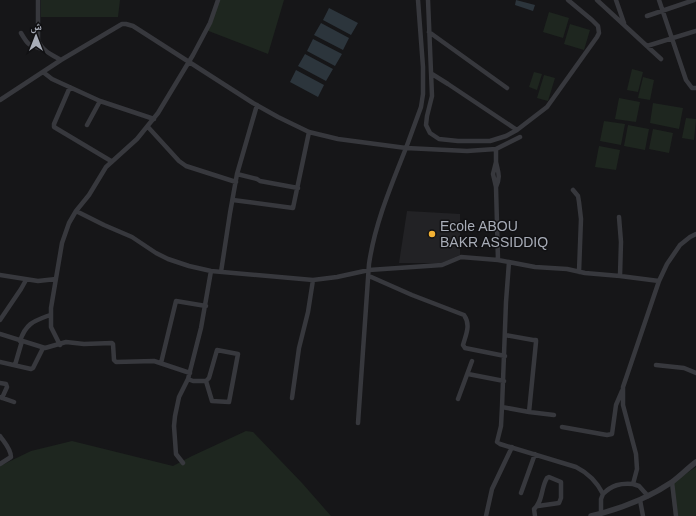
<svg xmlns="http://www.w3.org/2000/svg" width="696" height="516" viewBox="0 0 696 516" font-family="Arial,'Noto Naskh Arabic',sans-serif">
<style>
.built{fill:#222225}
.green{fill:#1e261f}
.water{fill:#2c353c}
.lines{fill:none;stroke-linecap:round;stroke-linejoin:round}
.minor{stroke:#37383d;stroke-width:4.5}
.tertiary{stroke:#37383d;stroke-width:5.5}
.poi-dot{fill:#f2b134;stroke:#111113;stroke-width:1.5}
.labels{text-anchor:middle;stroke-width:3;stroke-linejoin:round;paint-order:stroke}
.poi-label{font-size:14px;fill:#a8adb8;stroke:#111113;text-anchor:start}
</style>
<rect width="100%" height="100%" fill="#161618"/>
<path class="built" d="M 407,211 L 460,214 L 460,255 L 442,263 L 399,263 Z"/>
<path class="green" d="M 41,0 L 120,0 L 118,17 L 41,17 Z
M 217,0 L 284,0 L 268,54 L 206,30 Z
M 549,12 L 569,18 L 563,38 L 543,32 Z
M 570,24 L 590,30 L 584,50 L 564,44 Z
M 632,69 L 643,72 L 638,92 L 627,90 Z
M 534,72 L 542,74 L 537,90 L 529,87 Z
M 544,75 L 555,78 L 548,101 L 537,98 Z
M 643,77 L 654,80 L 650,100 L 638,98 Z
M 619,98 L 640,102 L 636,122 L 615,119 Z
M 653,103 L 683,108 L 679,129 L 650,123 Z
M 686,118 L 696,119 L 694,140 L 682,138 Z
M 604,121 L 625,124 L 621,145 L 600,141 Z
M 628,125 L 649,129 L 645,150 L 624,146 Z
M 653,129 L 673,133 L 669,153 L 649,149 Z
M 599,146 L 620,150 L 616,170 L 595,167 Z
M 246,431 L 253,432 L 302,483 L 331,516 L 0,516 L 0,466 L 31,451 L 72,441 L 173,466 L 192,456 Z
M 696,467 L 696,516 L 674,516 L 670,484 Z"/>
<path class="water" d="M 516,0 L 535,5 L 533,11 L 515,5 Z
M 329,8 L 358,23 L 351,35 L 323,20 Z
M 321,23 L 349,38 L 343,50 L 314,35 Z
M 313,39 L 342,54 L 335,66 L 307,51 Z
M 305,54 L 333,69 L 326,81 L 298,66 Z
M 296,70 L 324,85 L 318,97 L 290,82 Z"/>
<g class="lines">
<path class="minor" d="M 38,0 L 38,40 C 42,51 52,55 61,60
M 418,0 L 423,67 L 423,94 L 421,107 L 406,148 L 467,151 L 496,149 L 520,137
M 428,0 L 432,96 L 427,116 L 426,125 L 430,133 L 439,139 L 458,141 L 490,141 L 506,136 L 517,130 L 547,107 L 597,37 L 599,33 L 598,26 L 592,20 L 568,0
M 597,0 L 661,59
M 616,0 L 624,23
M 659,0 L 686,80 L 692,88 L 696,88
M 647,16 L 694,0
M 429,32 L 507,88
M 21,33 C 28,45 28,45 42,49
M 647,46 L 696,31
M 43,72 L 52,79 L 100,101 L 154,119
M 432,74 L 448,84 L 517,130
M 70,87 L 54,124 L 54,127 L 111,161
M 0,100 L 61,60 L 122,24 L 126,24 L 133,26 L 253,103 L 278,117 L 309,132 L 338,139 L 406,148 C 391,186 375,223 369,264 L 358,423
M 87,125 L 100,101
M 148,127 L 179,161 L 186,166 L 236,182
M 496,149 C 496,153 496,157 496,162 C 498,172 501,176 496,187
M 496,162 L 493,174 L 496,187 L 498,260 L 535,267 L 567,269 L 585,273 L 620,276 L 659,281
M 237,174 L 257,179 L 260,181 L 298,188
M 573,190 L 578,196 L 579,202 L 581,219 L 579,272
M 233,200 L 293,208 L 309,132
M 76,211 L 104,225 L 132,237 L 156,253 L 168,259 L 189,266 L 211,271 L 313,280 L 337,277 L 369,270 L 442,265 L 461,257 L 498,260
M 619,217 L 621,242 L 620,276
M 509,262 L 506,302 L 502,407 L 501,426 L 497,442 L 500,444 L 576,467 C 588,473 597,482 603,494 L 601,499 L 601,513
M 221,272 L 230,213 L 237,174 L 257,105
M 0,275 L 38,281 L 56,279
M 369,276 L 412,295 L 464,315 C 471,325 466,334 463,345 L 465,348 L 505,356
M 0,320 L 21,289 L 26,280
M 0,334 L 45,348 L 66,342 L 84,344 L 112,343 L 113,344 L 114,360 L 116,362 L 154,361 L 190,373
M 20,341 C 26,323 34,321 50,315
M 60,345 L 51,327 L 51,308 L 62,243 L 69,223 L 76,211 L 89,195 L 106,167 L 137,139 L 158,113 L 193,55 L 210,23 L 218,0
M 217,350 L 238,354 L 229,402 L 212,401 L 206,381 L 209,378 Z
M 0,362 L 31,369 L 33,368 L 43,348
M 161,363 L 176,301 L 206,306
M 15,365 L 22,341
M 656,365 L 684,368 L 696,373
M 468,374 L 504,381
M 188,379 L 193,381 L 206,381
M 0,383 L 6,384 L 7,387 L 2,398
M 0,397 L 14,402
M 292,398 L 299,348 L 308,312 L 313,280
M 458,399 L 472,361
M 502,407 L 529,412 L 536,342 L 536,340 L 533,340 L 505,335
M 529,412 L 554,415
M 562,427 L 607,435 L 612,434 L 616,405 L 622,391
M 0,436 C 4,442 11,449 11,457 L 0,464
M 183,463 L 176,454 L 174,426 L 175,416 L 179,397 L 188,379 L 201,328 L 211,271
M 672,482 L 676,516
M 521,493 L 535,454
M 603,494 C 612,485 620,483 633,484
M 648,496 L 639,486 L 633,484 L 637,469 L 636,454 L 623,405 L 623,387 L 659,281 L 667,264 L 680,245 L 690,237 L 696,234
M 640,500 L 643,516
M 486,516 L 492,489 L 512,447
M 535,516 L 534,509 C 543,502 541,487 547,478 L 549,477 L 561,482 L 561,498 L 559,503 L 538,506"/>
<path class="tertiary" d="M 591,516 C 620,509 647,499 672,482 C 680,476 688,468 696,462"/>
</g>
<circle class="poi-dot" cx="432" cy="234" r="4"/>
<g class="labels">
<g class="poi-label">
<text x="440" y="231">Ecole ABOU<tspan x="440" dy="16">BAKR ASSIDDIQ</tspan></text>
</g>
</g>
<g transform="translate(36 36)" stroke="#111113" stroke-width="3" paint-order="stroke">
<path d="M0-3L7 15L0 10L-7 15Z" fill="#a8adb8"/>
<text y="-6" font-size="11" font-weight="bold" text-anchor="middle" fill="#a8adb8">ش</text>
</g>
</svg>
